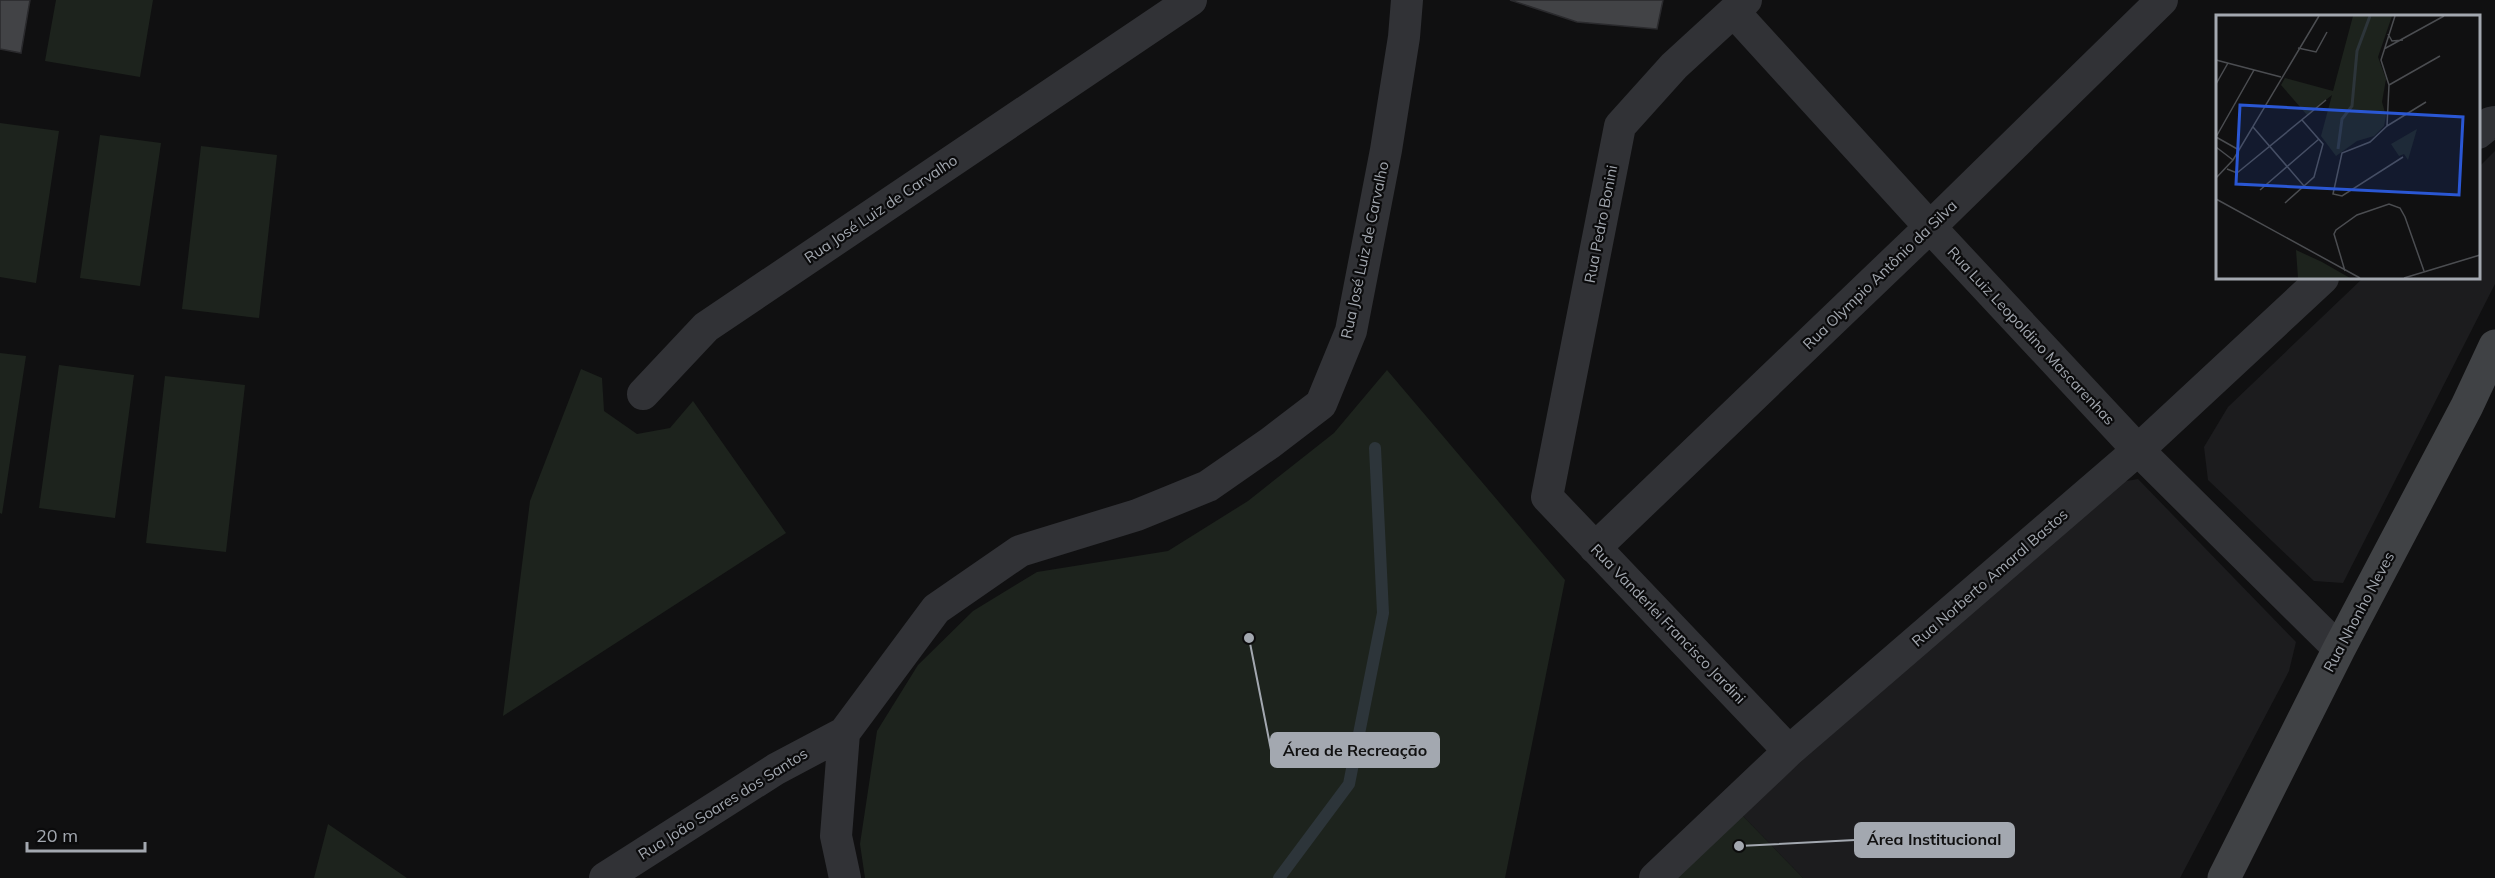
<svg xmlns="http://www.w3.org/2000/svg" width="2495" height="878" viewBox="0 0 2495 878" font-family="Mulish,sans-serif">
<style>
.built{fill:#1c1c1e}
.green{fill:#1d231d}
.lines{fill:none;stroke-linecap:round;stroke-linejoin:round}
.stream{stroke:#2d353a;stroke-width:12}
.building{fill:#424346;stroke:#2a2a2d;stroke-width:1.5}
.street{stroke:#313236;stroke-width:32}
.secondary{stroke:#404245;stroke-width:33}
.labels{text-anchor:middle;stroke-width:4.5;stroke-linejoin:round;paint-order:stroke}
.street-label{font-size:15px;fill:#a3a8b0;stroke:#0b0b0c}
.inset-river{fill:none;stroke:#2d353a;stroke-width:3}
.inset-road{fill:none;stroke:#4b4d51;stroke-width:1.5}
.view{fill:#2a57d4;fill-opacity:0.15;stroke:#2a57d4;stroke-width:3}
.inset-edge{fill:none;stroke:#a3a8b0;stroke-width:3}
.leader{fill:none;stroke:#a3a8b0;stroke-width:2}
.callout-dot{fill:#a3a8b0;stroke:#0b0b0c;stroke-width:2}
.callout{fill:#a3a8b0;stroke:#a3a8b0;stroke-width:2}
.callout-label{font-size:16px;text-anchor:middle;font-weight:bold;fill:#111}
</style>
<rect width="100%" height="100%" fill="#101011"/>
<path class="built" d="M 2495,151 L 2495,284 L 2343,583 L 2314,581 L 2208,480 L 2204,447 L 2228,407 L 2363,278 L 2478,278 L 2479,167 Z
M 2138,479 L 2296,642 L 2289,671 L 2180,878 L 1803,878 L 1741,814 L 2121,482 Z"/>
<path class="green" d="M 56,0 L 153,0 L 140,77 L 45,61 Z
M 0,123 L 59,131 L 36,283 L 0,277 Z
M 100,135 L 161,143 L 140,286 L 80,278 Z
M 201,146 L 277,155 L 259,318 L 182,309 Z
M 0,353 L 26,356 L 2,514 L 0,513 Z
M 59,365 L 134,375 L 115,518 L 39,508 Z
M 581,369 L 602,378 L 604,411 L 637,434 L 670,428 L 693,401 L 786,533 L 503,716 L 530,501 Z
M 1387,370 L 1565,580 L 1505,878 L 865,878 L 860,844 L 877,731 L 918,665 L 973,611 L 1037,572 L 1168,551 L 1248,501 L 1334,433 Z
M 165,376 L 245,385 L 226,552 L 146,543 Z
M 1741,814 L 1803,878 L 1671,878 Z
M 328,824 L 407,878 L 314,878 Z"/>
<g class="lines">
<path class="stream" d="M 1279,878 L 1349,784 L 1383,613 L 1375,448"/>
</g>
<path class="building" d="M 0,0 L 30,0 L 21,53 L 0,49 Z
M 1510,0 L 1663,0 L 1657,29 L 1577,22 Z"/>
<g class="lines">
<path class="street" d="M 1746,0 L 1674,66 L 1620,126 L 1547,497 L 1789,751
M 1734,12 L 1930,227 L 2138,450 L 2339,649
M 2478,133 L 2490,123 L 2495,122
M 643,394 L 706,327 L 1191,0
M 1595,548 L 1930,227 L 2162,0
M 605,878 L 776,769 L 844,733
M 845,878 L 836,836 L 844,733 L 936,609 L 1020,551 L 1137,515 L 1208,486 L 1270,443 L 1321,404 L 1351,331 L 1386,150 L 1404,37 L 1407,0
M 1655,878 L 1789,751 L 2138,450 L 2323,278"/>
<path class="secondary" d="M 2224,878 L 2339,649 L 2467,406 L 2495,346"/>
</g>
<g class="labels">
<g class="street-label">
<text transform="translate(881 209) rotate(-34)" y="5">Rua José Luiz de Carvalho</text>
<text transform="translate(1601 224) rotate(-79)" y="5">Rua Pedro Bonini</text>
<text transform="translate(1365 250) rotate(-78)" y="5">Rua José Luiz de Carvalho</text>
<text transform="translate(1880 275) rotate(-44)" y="5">Rua Olympio Antônio da Silva</text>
<text transform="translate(2031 336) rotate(47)" y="5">Rua Luiz Leopoldino Mascarenhas</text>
<text transform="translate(1990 578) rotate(-41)" y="5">Rua Norberto Amaral Bastos</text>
<text transform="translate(2359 612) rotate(-62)" y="5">Rua Nhonho Neves</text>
<text transform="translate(1668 624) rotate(46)" y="5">Rua Vanderlei Francisco Jardini</text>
<text transform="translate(723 804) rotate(-32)" y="5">Rua João Soares dos Santos</text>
</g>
</g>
<g transform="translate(2216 15)">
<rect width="264" height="264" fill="#101011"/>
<path d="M 137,1 L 176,1 L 162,42 L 170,64 L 166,87 L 170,101 L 168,111 L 158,121 L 141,126 L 120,141 L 105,121 L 116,80 L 91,100 L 65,70 L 69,63 L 117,76 ZM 201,114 L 192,145 L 188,139 L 183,141 L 175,129 ZM 80,235 L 106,247 L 134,263 L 82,263 Z" fill="#1d231d"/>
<path class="inset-river" d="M 122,134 L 126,104 L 136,91 L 141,36 L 154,1"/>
<path class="inset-road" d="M 179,1 L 165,45 L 173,70 L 171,111 L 154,127 L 126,138 L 117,179 L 126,181 L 187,142M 172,19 L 176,26 L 187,25M 82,33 L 100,37 L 111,17M 168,34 L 228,1M 0,45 L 65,62M 0,69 L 12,48M 173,70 L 224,41M 171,111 L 210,87M 37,112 L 88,171M 0,122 L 38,55M 0,122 L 23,135M 0,132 L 17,145M 11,154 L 21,158 L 110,85M 0,163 L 17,145 L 103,1M 44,175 L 103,124M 0,184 L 144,263M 69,188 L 98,162 L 107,129 L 86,105M 129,256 L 118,219 L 120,215 L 141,200 L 173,189 L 184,193 L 189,202 L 208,256M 188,263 L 264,240"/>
<path class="view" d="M 24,90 L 247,102 L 243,180 L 20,169 Z"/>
<rect width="264" height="264" class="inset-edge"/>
</g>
<path class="leader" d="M1249 638L1271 750M1739 846L1855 840"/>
<g class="callout-dot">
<circle cx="1249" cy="638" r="6"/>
<circle cx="1739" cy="846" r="6"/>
</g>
<g class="callout">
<rect x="1271" y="733" width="168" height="34" rx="6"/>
<rect x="1855" y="823" width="159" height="34" rx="6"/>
</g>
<g class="callout-label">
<text x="1355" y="756">Área de Recreação</text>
<text x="1934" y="845">Área Institucional</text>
</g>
<path d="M27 842v9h118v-9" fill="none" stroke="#a3a8b0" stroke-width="3"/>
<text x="36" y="842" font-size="18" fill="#a3a8b0" stroke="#0b0b0c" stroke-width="4.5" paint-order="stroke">20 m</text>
</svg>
